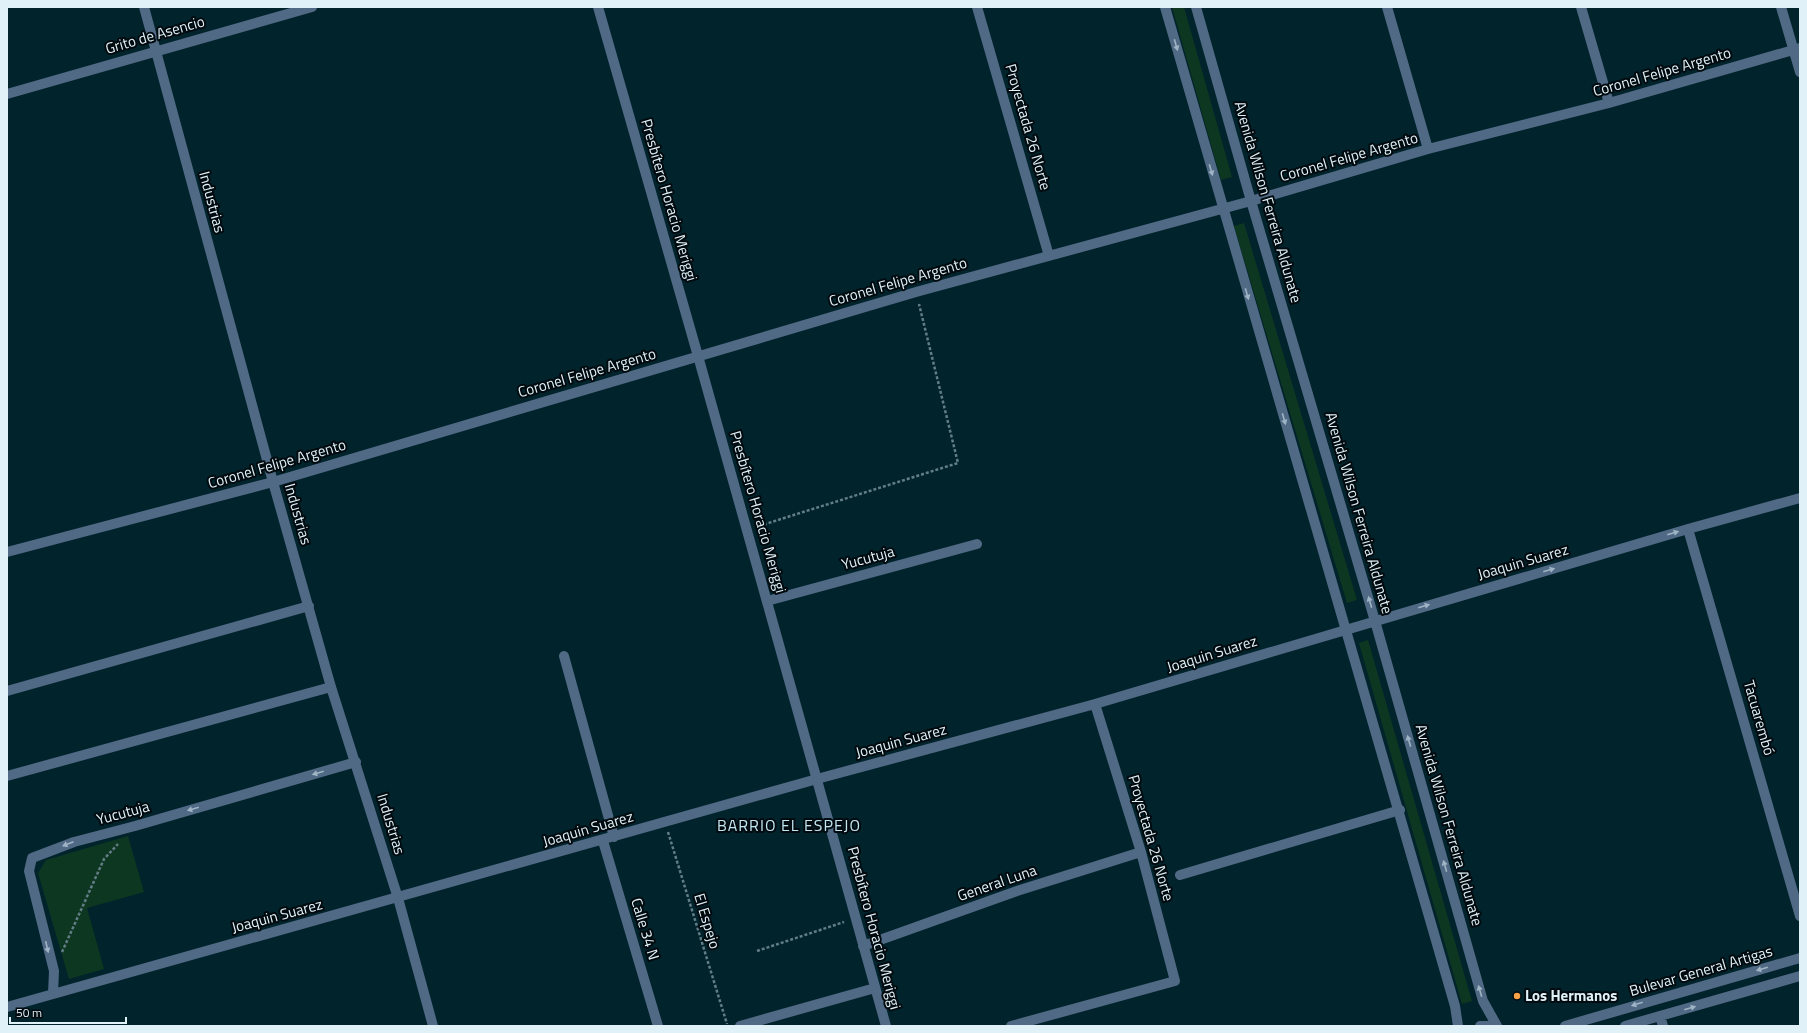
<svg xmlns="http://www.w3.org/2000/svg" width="1807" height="1033" viewBox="0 0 1807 1033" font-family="'Titillium Web',sans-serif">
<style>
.green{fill:#0e3722}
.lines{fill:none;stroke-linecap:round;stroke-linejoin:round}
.path{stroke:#627d85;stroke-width:2.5;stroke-dasharray:3 2;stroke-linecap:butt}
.minor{stroke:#506984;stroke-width:10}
.oneway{fill:#9fb4c4}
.poi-dot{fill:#f7a149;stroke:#010a0e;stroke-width:1.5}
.labels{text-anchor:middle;stroke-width:4;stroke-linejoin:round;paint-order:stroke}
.street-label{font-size:15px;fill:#e0f2f8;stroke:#010a0e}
.poi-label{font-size:15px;font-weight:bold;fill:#e0f2f8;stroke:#010a0e;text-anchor:start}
.neighbourhood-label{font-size:16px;letter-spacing:1px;fill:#c2e7f3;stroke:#010a0e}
</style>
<rect width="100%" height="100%" fill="#01232c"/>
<path class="green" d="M 1172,7 L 1184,7 L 1232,177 L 1221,180 Z
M 1244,223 L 1357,600 L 1347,603 L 1234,226 Z
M 1368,640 L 1472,1001 L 1462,1004 L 1359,643 Z
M 128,836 L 144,892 L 87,908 L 104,969 L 69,979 L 38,873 L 46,860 Z"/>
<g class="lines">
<path class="path" d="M 759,526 L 958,463 L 919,304
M 668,832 L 727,1024
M 757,951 L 844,922
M 62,952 L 104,859 L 118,844"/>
<path class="minor" d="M 144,7 L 273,482 L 331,687 L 398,898 L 433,1026
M 598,7 L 698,356 L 886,1026
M 977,7 L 1049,256
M 1165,7 C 1259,341 1361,672 1455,1006 L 1458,1026
M 1196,7 L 1251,201 L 1375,621 L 1483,1001 L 1497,1026
M 1387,7 L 1428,149
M 1581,7 L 1609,103
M 1781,7 L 1800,72
M 7,94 L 312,7
M 1688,529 L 1800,916
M 7,552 L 273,482 L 916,292 L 1251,201 L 1428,149 L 1609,103 L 1800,48
M 767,601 L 977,544
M 564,656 L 614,837
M 7,691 L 309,606
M 7,776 L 331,687
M 603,841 L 658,1026
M 1180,875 L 1400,810
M 863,946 L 1017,891 L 1141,852
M 53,994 L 54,971 L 29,871 L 32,858 L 74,842 L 135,826 L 356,762
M 7,1007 L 817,779 L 1095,704 L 1688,529 L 1800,498
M 1660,1016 L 1663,1026
M 740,1026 L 875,988
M 1011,1026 L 1175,981 L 1141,852 L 1095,704
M 1480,1026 L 1488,1026
M 1565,1026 L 1800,958
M 1625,1026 L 1800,976"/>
</g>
<defs><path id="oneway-solid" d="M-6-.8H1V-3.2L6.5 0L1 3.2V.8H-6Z"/></defs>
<g class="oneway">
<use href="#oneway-solid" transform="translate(1176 45) rotate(74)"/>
<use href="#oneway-solid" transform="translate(1211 170) rotate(74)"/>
<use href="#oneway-solid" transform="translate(1247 294) rotate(74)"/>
<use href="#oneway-solid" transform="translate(1284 419) rotate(74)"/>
<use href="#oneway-solid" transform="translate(1673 533) rotate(-16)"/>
<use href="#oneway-solid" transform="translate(1549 570) rotate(-16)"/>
<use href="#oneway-solid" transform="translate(1370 602) rotate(-106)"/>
<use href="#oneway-solid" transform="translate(1424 606) rotate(-16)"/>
<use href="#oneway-solid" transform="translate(1409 741) rotate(-106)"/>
<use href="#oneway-solid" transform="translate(318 773) rotate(164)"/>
<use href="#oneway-solid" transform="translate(193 809) rotate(164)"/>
<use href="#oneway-solid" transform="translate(68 844) rotate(159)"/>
<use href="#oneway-solid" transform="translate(1445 866) rotate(-106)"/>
<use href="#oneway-solid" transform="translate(47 947) rotate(77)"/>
<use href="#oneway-solid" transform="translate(1762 969) rotate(164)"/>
<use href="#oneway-solid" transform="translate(1480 991) rotate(-106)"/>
<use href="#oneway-solid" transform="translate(1637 1004) rotate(163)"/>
<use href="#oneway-solid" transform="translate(1690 1008) rotate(-16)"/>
</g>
<circle class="poi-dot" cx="1517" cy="996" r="4"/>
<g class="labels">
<g class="street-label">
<text transform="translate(155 35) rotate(-16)" y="5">Grito de Asencio</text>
<text transform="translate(1662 72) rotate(-16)" y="5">Coronel Felipe Argento</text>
<text transform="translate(1028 127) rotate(74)" y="5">Proyectada 26 Norte</text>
<text transform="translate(1349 157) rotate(-16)" y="5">Coronel Felipe Argento</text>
<text transform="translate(669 200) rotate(74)" y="5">Presbítero Horacio Meriggi</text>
<text transform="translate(212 202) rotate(75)" y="5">Industrias</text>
<text transform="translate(1268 202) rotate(74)" y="5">Avenida Wilson Ferreira Aldunate</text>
<text transform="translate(898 282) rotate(-16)" y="5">Coronel Felipe Argento</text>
<text transform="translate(587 373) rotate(-16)" y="5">Coronel Felipe Argento</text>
<text transform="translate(277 464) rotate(-16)" y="5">Coronel Felipe Argento</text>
<text transform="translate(758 512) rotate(74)" y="5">Presbítero Horacio Meriggi</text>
<text transform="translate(1359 513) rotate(74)" y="5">Avenida Wilson Ferreira Aldunate</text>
<text transform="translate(298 514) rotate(74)" y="5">Industrias</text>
<text transform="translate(868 558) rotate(-15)" y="5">Yucutuja</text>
<text transform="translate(1523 562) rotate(-16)" y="5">Joaquin Suarez</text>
<text transform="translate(1212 654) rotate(-17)" y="5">Joaquin Suarez</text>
<text transform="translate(1759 718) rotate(74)" y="5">Tacuarembó</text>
<text transform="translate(901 741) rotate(-15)" y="5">Joaquin Suarez</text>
<text transform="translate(123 813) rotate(-15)" y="5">Yucutuja</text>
<text transform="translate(391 824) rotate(73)" y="5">Industrias</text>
<text transform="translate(1449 825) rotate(74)" y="5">Avenida Wilson Ferreira Aldunate</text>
<text transform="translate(588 829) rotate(-16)" y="5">Joaquin Suarez</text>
<text transform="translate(1151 838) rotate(74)" y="5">Proyectada 26 Norte</text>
<text transform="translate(997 883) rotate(-19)" y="5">General Luna</text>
<text transform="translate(277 916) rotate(-15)" y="5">Joaquin Suarez</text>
<text transform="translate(707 921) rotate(73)" y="5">El Espejo</text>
<text transform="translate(874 928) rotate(75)" y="5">Presbítero Horacio Meriggi</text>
<text transform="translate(645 929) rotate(73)" y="5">Calle 34 N</text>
<text transform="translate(1701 971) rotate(-16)" y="5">Bulevar General Artigas</text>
</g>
<g class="poi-label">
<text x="1525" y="1001">Los Hermanos</text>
</g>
<g class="neighbourhood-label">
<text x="789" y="831">BARRIO EL ESPEJO</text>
</g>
</g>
<rect width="1807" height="1033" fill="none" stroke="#e0f2f8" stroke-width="16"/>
<path d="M10 1017v6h116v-6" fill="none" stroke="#e0f2f8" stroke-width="2"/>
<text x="16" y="1017" font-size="12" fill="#e0f2f8" stroke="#010a0e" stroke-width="3" paint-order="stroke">50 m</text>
</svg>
